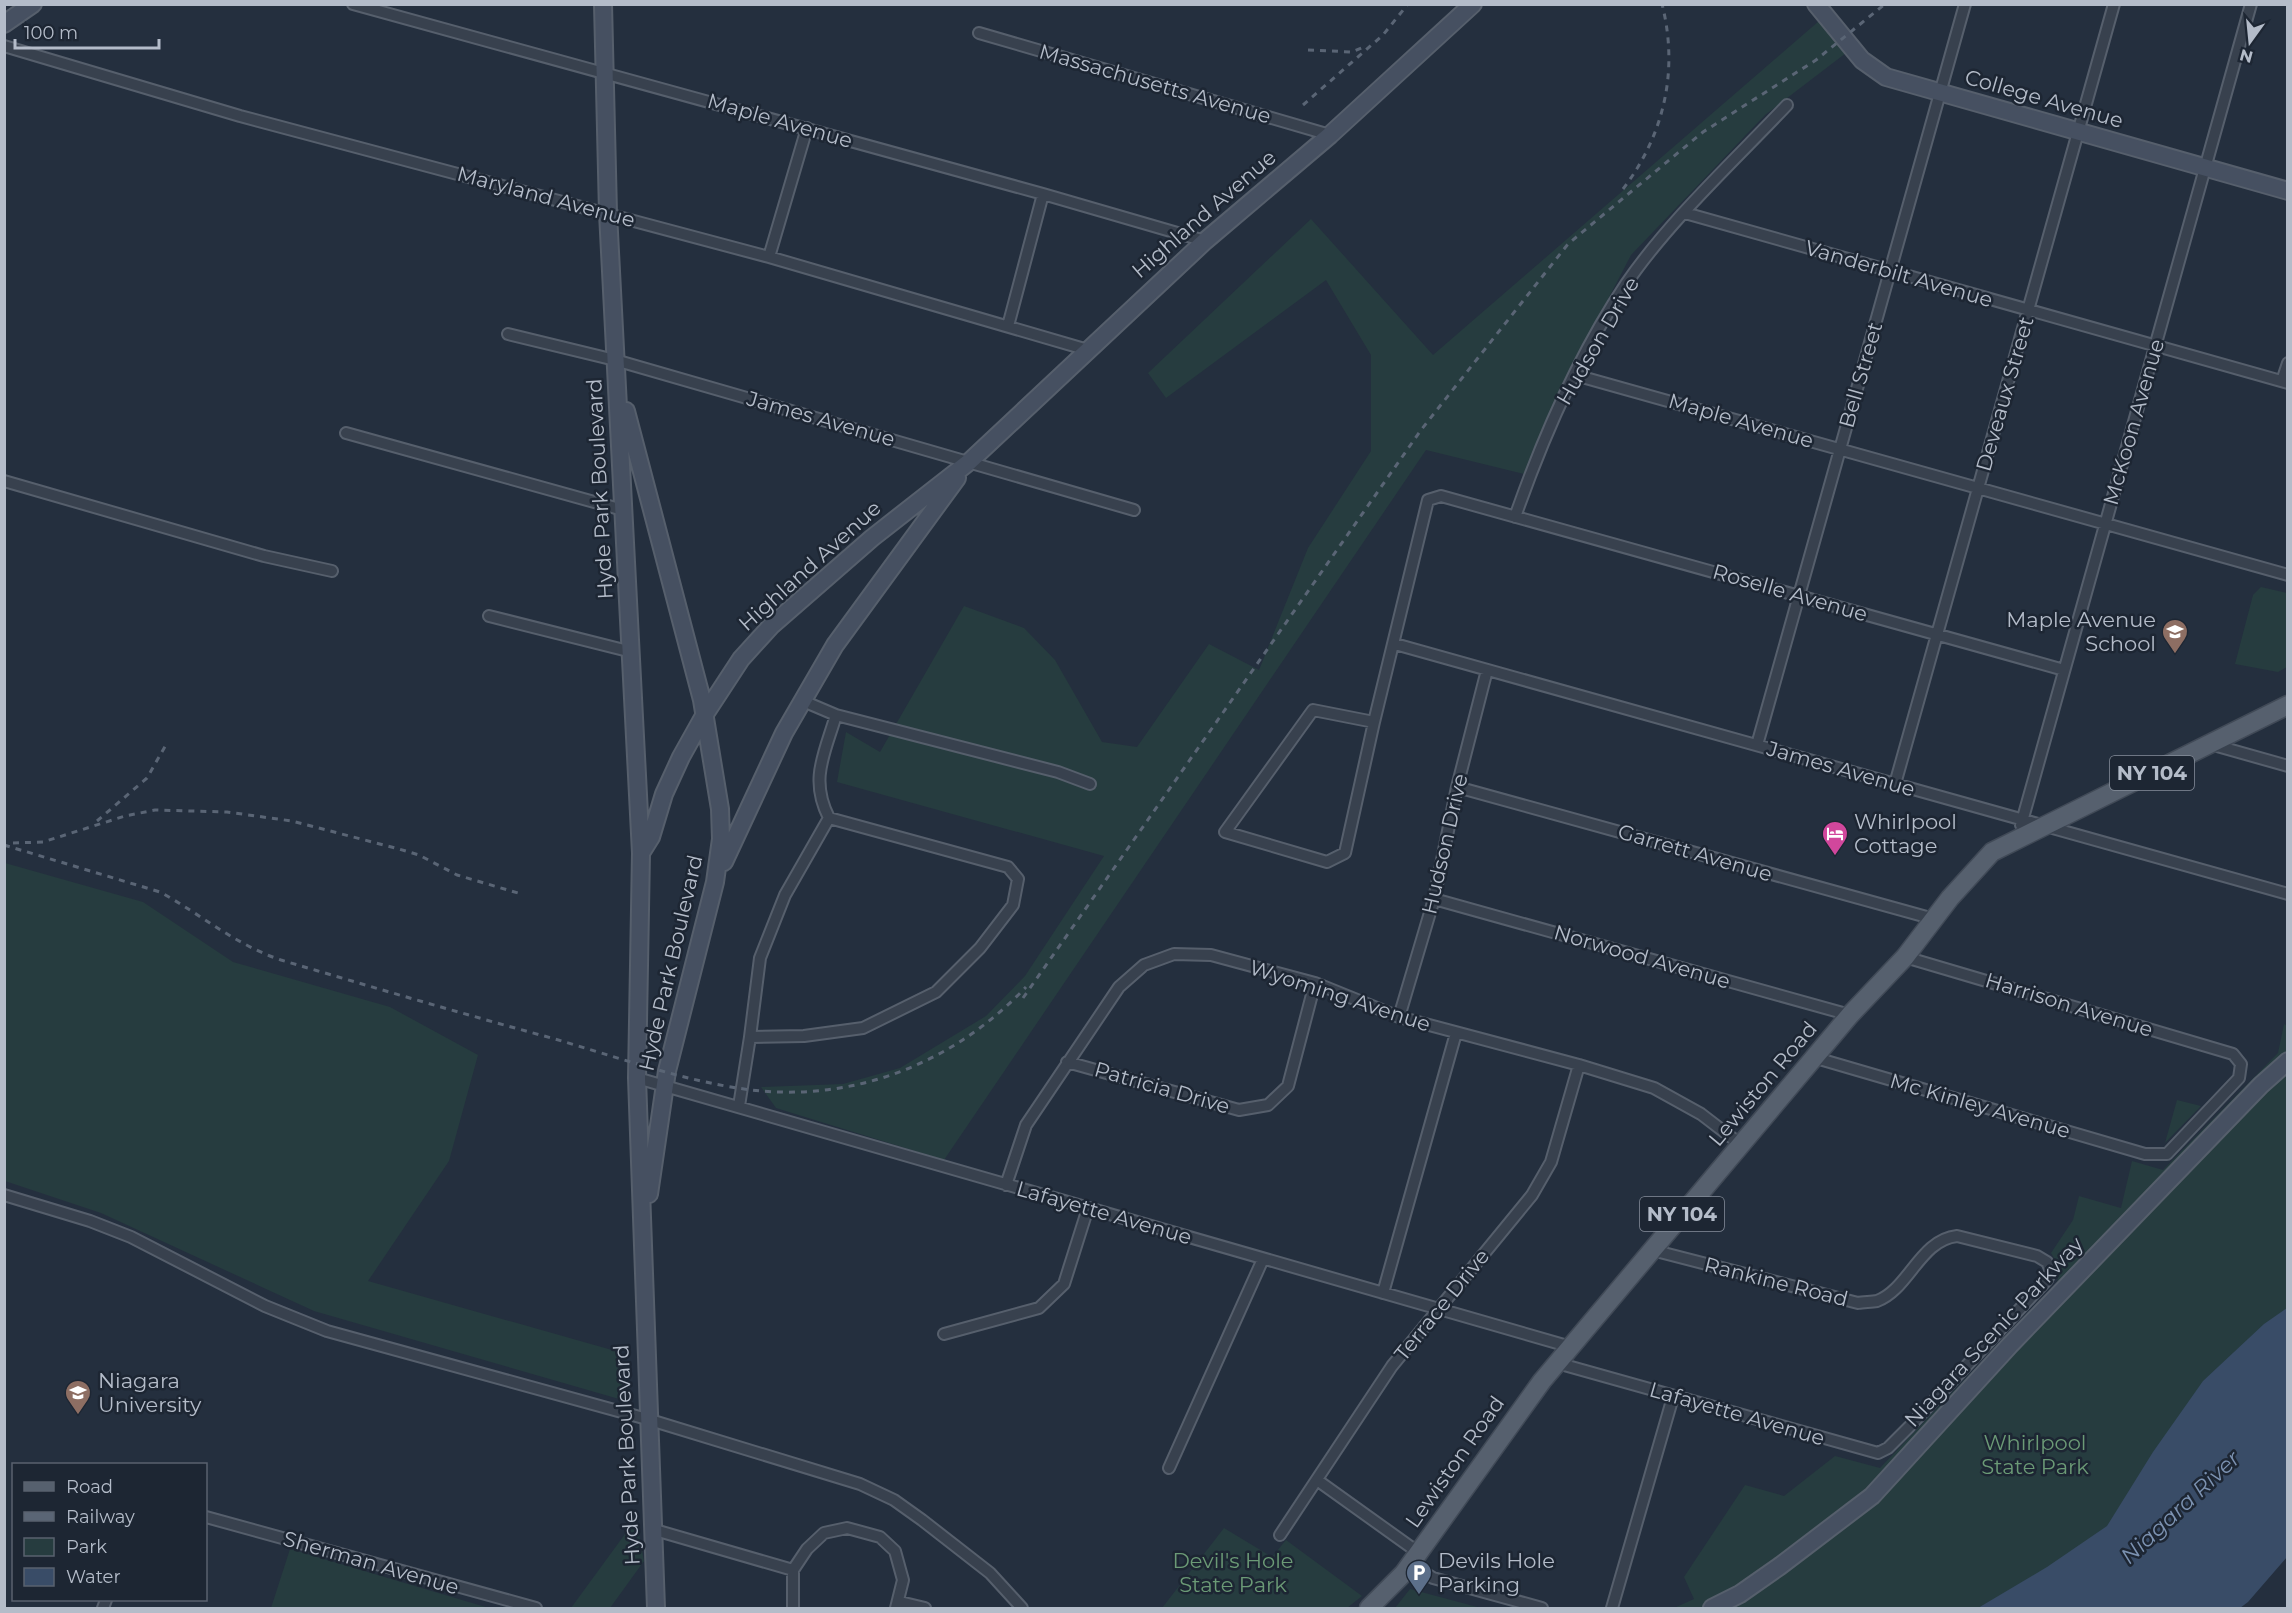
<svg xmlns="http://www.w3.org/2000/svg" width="2292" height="1613" viewBox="0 0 2292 1613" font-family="Montserrat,sans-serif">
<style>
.green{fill:#263c3f}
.water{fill:#394c67}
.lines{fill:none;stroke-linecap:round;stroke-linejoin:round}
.street-casing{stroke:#565f6c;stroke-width:14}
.secondary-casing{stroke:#565f6c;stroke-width:20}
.primary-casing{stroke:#414a57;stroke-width:21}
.street{stroke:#38414e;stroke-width:10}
.secondary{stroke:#465061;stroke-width:16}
.primary{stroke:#56606e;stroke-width:18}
.rail{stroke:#5a6575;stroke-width:3;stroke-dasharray:6 6;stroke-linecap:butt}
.labels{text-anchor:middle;stroke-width:5;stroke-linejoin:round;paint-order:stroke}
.shield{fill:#1d2633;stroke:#878f9c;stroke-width:1.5}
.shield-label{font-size:20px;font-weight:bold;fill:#b4bcc9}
.street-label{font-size:21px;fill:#b4bcc9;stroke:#1d2633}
.poi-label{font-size:21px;fill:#b4bcc9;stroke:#1d2633;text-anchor:start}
.park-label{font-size:21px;fill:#6b9a76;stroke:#1d2633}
.water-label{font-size:22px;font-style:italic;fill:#7c92b1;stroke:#1d2633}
</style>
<rect width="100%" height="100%" fill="#242f3e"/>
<path class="green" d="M 1819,21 L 1846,53 L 1765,115 L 1631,255 L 1553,405 L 1524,474 L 1426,450 L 944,1160 L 776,1108 L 761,1087 L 843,1084 L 900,1068 L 986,1016 L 1025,976 L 1104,856 L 837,782 L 846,732 L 880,752 L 964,606 L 1024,628 L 1055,660 L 1102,742 L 1137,747 L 1209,644 L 1259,670 L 1308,548 L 1371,451 L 1371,355 L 1326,280 L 1166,398 L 1148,373 L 1311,219 L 1433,355 Z
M 2261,587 L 2287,593 L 2287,667 L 2278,672 L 2235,664 L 2253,595 Z
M 5,863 L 143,902 L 233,962 L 390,1007 L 478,1055 L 449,1161 L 368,1281 L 619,1352 L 626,1401 L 314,1311 L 101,1213 L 5,1181 Z
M 2284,1024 L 2287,1026 L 2287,1311 L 2117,1519 L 1998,1608 L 1674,1608 L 1694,1599 L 1684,1577 L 1745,1485 L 1784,1496 L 1835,1456 L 1880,1468 L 2057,1283 L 2060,1268 L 2051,1253 L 2073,1220 L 2079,1196 L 2121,1208 L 2132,1161 L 2163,1170 L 2278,1053 Z
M 2177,1100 L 2201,1106 L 2165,1143 Z
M 636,1519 L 644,1561 L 610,1608 L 571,1608 Z
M 1224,1528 L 1272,1557 L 1286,1540 L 1362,1596 L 1347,1608 L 1162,1608 Z
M 290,1549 L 489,1608 L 271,1608 Z
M 1410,1589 L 1481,1608 L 1395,1608 Z"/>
<path class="water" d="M 2287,1308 L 2287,1557 L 2248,1602 L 2240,1608 L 1978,1608 L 2047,1567 L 2107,1526 L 2153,1452 L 2203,1381 L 2264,1324 Z"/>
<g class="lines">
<defs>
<path id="street" d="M 353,4 L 1043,194 L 1205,241
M 979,33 L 1330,135
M 4,46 L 240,116 L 769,257 L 1088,350
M 1685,213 L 2288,383
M 769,257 L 807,128
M 1008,326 L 1043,194
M 508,334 L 615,360 L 1134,510
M 1575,375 L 2288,575
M 2282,381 L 2288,363
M 346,433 L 623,510
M 4,481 L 264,556 L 332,571
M 1515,517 C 1543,437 1578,356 1626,284 C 1669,221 1734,161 1787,105
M 489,616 L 632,652
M 1395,644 L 2288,894
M 1313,710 L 1374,722 L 1345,853 L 1327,862 L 1225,832 Z
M 836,715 L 1058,772 L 1090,784
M 1374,722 L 1428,500 L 1441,496 L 2064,670
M 2210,744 L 2288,766
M 1757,745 L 1965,4
M 1895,784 L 2114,4
M 1457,787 L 1934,919
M 2021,825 L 2251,4
M 1434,899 L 1850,1015
M 1399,1017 L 1434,899 L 1457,787 L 1487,670
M 750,1037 L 760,958 L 785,895 L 829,818 C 809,779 825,753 836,715 L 803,701
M 1816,1058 L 2145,1154 L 2167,1154 L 2239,1078 L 2241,1064 L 2233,1054 L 1905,957
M 1067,1062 L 1239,1110 L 1268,1105 L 1288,1086 L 1315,983
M 637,1078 L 1571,1347
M 739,1106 L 750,1037 L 804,1036 L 863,1028 L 936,992 L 980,948 L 1013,905 L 1018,879 L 1008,867 L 829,818
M 1006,1185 L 1026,1125 L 1119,987 L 1144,965 L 1174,954 L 1211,955 L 1315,983 L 1399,1017 L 1579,1065 L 1654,1088 L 1701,1114 L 1740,1144
M 4,1195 L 90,1221 L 131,1237 L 265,1306 L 327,1331 L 647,1419 L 860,1484 L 894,1500 L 922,1520 L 990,1573 L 1022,1608
M 1383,1293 L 1456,1033
M 944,1334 L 1039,1308 L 1064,1284 L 1088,1208
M 1557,1363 L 1878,1453 L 1888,1448 L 1909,1427 L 2047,1280 L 2051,1271 L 2047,1262 L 2037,1256 L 1957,1236 C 1920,1240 1909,1289 1877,1301 C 1871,1302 1863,1302 1858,1303 L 1652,1250
M 1169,1468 L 1263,1259
M 1317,1480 L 1419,1553
M 206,1517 L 536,1608
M 655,1530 L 793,1570
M 1280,1535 L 1392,1366 L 1532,1195 L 1551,1162 L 1579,1065
M 1410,1564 L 1433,1578 L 1542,1608
M 900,1602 L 925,1608
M 103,1608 L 106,1600
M 793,1608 L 793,1570 L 807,1549 L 824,1533 L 847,1528 L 880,1537 L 895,1551 L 903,1580 L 896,1608
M 1612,1608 L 1673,1397"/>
<path id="secondary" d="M 603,4 L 608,213 L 641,853 L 637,1078 L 656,1608
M 1816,4 L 1862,60 L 1886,77 L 2288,191
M 4,24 L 33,4
M 626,411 L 702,700 L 720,809 L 721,839 L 715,882 L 667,1071 L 649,1194
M 641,853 L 651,837 L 664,794 L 681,757 L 705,714 L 741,659 L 771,626 L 872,538 L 969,462 L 1205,241 L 1330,135 L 1473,4
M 724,862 L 784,733 L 835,645 L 957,478
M 1712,1608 L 1740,1594 L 1780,1566 L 1872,1496 L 2010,1345 L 2261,1085 L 2288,1061"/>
<path id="primary" d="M 1369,1608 L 1404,1573 L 1542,1381 L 1850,1015 L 1905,957 L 1950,898 L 1992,852 L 2288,705"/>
</defs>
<use href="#street" class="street-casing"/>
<use href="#secondary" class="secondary-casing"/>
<use href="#primary" class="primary-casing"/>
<use href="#street" class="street"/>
<use href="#secondary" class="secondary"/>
<use href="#primary" class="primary"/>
<path class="rail" d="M 1308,50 L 1352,52 L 1366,46
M 1303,105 L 1383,35 L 1408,4
M 1623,189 C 1664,135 1679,71 1662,4
M 97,821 L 147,778 L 167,743
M 13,843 L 43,842 L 125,816 L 155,810 L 227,812 L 292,821 L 399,849 L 419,855 L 457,875 L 518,893
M 4,845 L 160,892 C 202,915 234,944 281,960 C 372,987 463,1014 555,1039 C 613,1056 685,1081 744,1089 C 850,1104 952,1065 1026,987
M 1023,998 L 1421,430 L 1568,244 L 1703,132 L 1816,60 L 1885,4"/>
</g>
<defs>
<symbol id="school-pin" viewBox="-11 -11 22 30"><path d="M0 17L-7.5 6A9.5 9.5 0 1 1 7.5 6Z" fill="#8d6e63" stroke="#1d2633"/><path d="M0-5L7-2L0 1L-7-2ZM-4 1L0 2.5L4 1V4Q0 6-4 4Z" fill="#fff"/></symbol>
<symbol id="hotel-pin" viewBox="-11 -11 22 30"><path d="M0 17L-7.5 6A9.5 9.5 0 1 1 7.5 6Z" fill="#d1479c" stroke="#1d2633"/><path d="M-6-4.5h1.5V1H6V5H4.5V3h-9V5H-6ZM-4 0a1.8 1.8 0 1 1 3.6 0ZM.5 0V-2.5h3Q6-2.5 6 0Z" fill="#fff"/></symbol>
<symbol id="university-pin" viewBox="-11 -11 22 30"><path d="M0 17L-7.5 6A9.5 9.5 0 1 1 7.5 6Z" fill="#8d6e63" stroke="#1d2633"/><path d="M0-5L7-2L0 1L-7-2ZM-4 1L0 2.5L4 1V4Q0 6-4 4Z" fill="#fff"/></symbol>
<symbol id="parking-pin" viewBox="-11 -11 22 30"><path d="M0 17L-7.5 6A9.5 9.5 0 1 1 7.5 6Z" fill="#5c6f8a" stroke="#1d2633"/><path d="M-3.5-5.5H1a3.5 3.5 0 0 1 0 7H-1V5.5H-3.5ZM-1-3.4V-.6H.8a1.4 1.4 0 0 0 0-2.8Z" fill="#fff"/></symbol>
</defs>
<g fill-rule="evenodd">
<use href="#school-pin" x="2160" y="617" width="30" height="40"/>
<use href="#hotel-pin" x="1820" y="819" width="30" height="40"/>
<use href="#university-pin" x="63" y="1378" width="30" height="40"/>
<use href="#parking-pin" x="1404" y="1558" width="30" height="40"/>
</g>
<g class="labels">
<g class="shield">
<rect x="2110" y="756" width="84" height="34" rx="4.5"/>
<rect x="1640" y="1197" width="84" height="34" rx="4.5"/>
</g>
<g class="shield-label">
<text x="2152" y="780">NY 104</text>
<text x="1682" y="1221">NY 104</text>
</g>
<g class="street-label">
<text transform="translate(1155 84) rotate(16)" y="7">Massachusetts Avenue</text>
<text transform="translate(2044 99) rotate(16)" y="7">College Avenue</text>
<text transform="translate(780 121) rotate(16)" y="7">Maple Avenue</text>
<text transform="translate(546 197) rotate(15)" y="7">Maryland Avenue</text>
<text transform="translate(1204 214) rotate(-41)" y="7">Highland Avenue</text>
<text transform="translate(1899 274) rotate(16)" y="7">Vanderbilt Avenue</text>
<text transform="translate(1598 341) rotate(-60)" y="7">Hudson Drive</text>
<text transform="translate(1861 375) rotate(-74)" y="7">Bell Street</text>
<text transform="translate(2005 394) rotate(-74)" y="7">Deveaux Street</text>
<text transform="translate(821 419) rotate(16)" y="7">James Avenue</text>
<text transform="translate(1741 421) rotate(16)" y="7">Maple Avenue</text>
<text transform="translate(2134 422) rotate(-74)" y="7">McKoon Avenue</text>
<text transform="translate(600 489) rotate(-93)" y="7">Hyde Park Boulevard</text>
<text transform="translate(810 566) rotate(-42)" y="7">Highland Avenue</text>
<text transform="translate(1790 593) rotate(16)" y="7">Roselle Avenue</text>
<text transform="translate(1841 769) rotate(16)" y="7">James Avenue</text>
<text transform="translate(1445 844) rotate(-77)" y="7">Hudson Drive</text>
<text transform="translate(1695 853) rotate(16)" y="7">Garrett Avenue</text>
<text transform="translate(1642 957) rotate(16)" y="7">Norwood Avenue</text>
<text transform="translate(671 963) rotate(-77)" y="7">Hyde Park Boulevard</text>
<text transform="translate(1340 996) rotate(18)" y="7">Wyoming Avenue</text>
<text transform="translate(2069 1005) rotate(17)" y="7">Harrison Avenue</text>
<text transform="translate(1763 1084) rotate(-50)" y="7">Lewiston Road</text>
<text transform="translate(1162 1088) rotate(16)" y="7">Patricia Drive</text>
<text transform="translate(1980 1106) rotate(16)" y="7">Mc Kinley Avenue</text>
<text transform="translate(1104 1213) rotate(16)" y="7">Lafayette Avenue</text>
<text transform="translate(1776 1282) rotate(14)" y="7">Rankine Road</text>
<text transform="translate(1442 1305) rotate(-51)" y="7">Terrace Drive</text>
<text transform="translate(1994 1332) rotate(-47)" y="7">Niagara Scenic Parkway</text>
<text transform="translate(1737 1414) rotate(16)" y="7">Lafayette Avenue</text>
<text transform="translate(627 1455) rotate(-93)" y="7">Hyde Park Boulevard</text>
<text transform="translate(1455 1462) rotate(-55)" y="7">Lewiston Road</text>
<text transform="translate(371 1563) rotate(16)" y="7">Sherman Avenue</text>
</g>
<g class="poi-label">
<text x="2156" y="627" text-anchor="end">Maple Avenue<tspan x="2156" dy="24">School</tspan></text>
<text x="1854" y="829">Whirlpool<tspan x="1854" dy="24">Cottage</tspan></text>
<text x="98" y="1388">Niagara<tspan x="98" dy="24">University</tspan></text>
<text x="1438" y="1568">Devils Hole<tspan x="1438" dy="24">Parking</tspan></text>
</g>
<g class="park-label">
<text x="2035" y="1450">Whirlpool<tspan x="2035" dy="24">State Park</tspan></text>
<text x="1233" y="1568">Devil's Hole<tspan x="1233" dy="24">State Park</tspan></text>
</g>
<g class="water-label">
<text transform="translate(2180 1507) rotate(-43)" y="8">Niagara River</text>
</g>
</g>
<rect width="2292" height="1613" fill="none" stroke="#b4bcc9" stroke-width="12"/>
<rect x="12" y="1463" width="195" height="138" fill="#1d2633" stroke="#59626f" stroke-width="1.5"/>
<rect x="24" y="1482" width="30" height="9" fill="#56606e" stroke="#59626f" stroke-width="1.5"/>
<text x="66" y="1493" font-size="18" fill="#b4bcc9">Road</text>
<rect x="24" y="1512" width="30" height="9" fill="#5a6575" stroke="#59626f" stroke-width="1.5"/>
<text x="66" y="1523" font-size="18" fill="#b4bcc9">Railway</text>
<rect x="24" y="1538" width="30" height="18" fill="#263c3f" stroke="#59626f" stroke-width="1.5"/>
<text x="66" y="1553" font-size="18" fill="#b4bcc9">Park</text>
<rect x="24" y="1568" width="30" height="18" fill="#394c67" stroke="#59626f" stroke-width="1.5"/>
<text x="66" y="1583" font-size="18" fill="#b4bcc9">Water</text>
<g transform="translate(2250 42) rotate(195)" stroke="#1d2633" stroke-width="4.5" paint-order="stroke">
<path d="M0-4.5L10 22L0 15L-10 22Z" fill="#b4bcc9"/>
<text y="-9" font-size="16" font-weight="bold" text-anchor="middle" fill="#b4bcc9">N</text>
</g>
<path d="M15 39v9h144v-9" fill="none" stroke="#b4bcc9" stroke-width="3"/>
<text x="24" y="39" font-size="18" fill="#b4bcc9" stroke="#1d2633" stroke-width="4.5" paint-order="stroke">100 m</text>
</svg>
